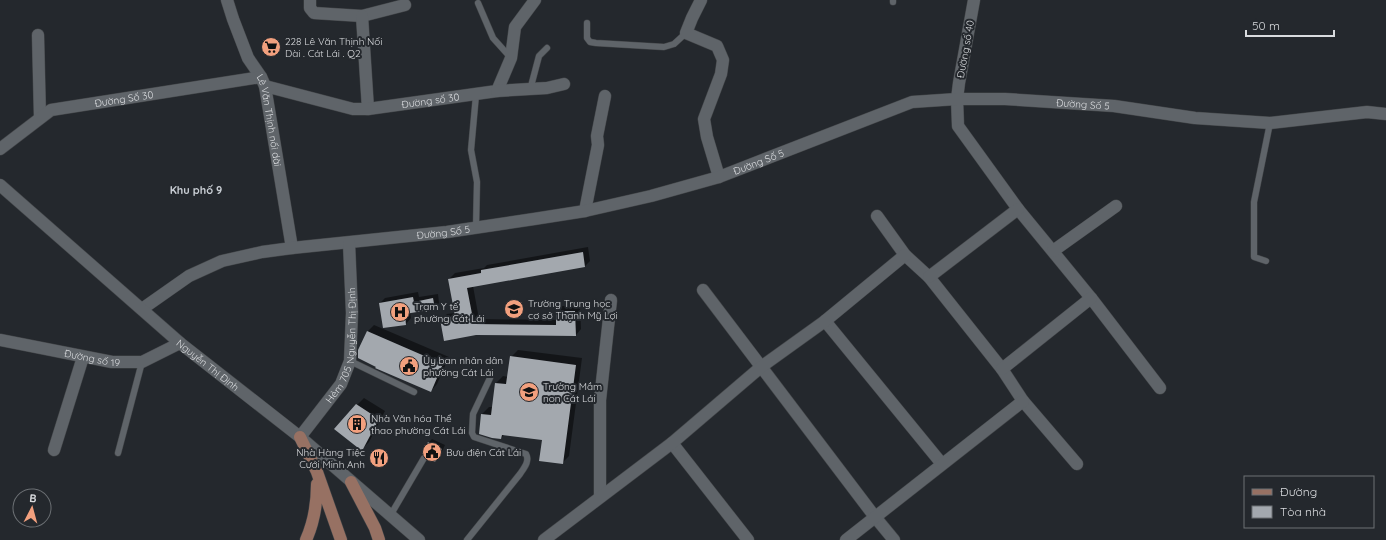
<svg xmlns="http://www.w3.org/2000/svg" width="1386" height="540" viewBox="0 0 1386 540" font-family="Quicksand,sans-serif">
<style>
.shadow{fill:#0007}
.building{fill:#a3a8ae}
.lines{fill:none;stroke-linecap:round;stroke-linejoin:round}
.lane-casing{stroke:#434649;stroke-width:7}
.street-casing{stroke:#434649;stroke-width:13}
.secondary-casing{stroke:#434649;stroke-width:13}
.primary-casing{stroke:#434649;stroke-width:13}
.lane{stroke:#5f6469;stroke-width:6}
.street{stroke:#5f6469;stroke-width:12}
.secondary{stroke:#5f6469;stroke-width:12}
.primary{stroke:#977163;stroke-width:12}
.labels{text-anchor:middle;stroke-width:4;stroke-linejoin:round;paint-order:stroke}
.poi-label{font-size:10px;fill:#d9dbde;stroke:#24282d;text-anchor:start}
.street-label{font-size:10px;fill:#d9dbde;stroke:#24282d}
.neighbourhood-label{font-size:11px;font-weight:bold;fill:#c9ced4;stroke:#24282d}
</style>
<rect width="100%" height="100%" fill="#24282d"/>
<path class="shadow" d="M 588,247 L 590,261 L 585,266 L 473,286 L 479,319 L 557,320 L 557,311 L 562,306 L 580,306 L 581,329 L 576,335 L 476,334 L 441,320 L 447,314 L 455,313 L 449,279 L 455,273 L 484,268 L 487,265 Z
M 418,292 L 419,297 L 438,294 L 439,303 L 434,308 L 410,312 L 411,318 L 406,324 L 384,327 L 380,303 L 385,298 Z
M 374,325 L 449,357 L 437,384 L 431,391 L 368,331 Z
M 518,350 L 582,358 L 569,456 L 562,463 L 543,439 L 505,434 L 501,438 L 482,414 L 489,407 L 493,407 L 496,383 L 503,376 L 508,377 L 511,357 Z
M 364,398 L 385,411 L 369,442 L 362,449 L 357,405 Z
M 432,439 L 445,445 L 439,458 L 435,461 L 426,453 L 423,453 L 429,442 Z"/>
<path class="building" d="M 583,252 L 585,267 L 467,288 L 474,324 L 556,325 L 556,311 L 575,311 L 576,336 L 476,335 L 444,341 L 440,319 L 455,316 L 448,279 L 481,273 L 481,270 Z
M 413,297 L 414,302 L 433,298 L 435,309 L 405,314 L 406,325 L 383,328 L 379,303 Z
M 367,331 L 443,364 L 431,392 L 375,368 L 376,367 L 358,358 L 358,350 Z
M 510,356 L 576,365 L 563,464 L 539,461 L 542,440 L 502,435 L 501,439 L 492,438 L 479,434 L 481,414 L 491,415 L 495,383 L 506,384 Z
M 356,404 L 379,419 L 362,451 L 334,429 Z
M 428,442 L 442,449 L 435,462 L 428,459 L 426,454 L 422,454 Z"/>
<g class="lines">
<defs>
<path id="lane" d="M 893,2 L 893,0
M 478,3 L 493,38 L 511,58
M 587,23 L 587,38 L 590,42 L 596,43 L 664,47 L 674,44 L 686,33
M 530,90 L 539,56 L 547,48
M 476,95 L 471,150 L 477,182 L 476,227
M 1266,261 L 1254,257 L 1254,202 L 1270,123
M 350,361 L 414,392
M 118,453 L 142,362
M 390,516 L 424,458
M 467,540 L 520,474 C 524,468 530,461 526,454 L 474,437 L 472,433 L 473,414 L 490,378"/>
<g id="street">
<path id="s1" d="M 227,0 L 233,19 L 248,58 L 261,77 L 265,86 L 292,248"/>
<path d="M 310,0 L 310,8 L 314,13 L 362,16 L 405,5"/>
<path d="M 701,0 L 692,18 L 686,33 L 717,46 L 723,60 L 721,74 L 704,119 L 707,137 L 719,177"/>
<path d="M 974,0 L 959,83 L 957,99 L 958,126 L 1018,209 L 1091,298 L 1160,388"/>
<path d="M 362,16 L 368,109"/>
<path d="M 38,35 L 40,118"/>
<path id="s2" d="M 265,86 L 353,109 L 368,109 L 497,91 L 511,58 L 515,27 L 535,0"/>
<path d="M 497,91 L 547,88 L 564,84"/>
<path id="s3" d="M 0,149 L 51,110 L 261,77"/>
<path d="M 585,211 L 598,145 L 597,136 L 605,96"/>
<path d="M 877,216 L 905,255 L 929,277 L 1002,369 L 1023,401 L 1077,464"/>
<path d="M 1053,251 L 1116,206"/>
<path d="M 929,277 L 1018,209"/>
<path d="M 703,290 L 875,517 L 894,540"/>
<path id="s4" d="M 142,309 L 189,276 L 222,261 L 262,252 L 292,248 L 447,232 L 534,219 L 585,211 L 651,196 L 719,177 L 912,102 L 957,99 L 1005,99 L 1114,106 L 1195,118 L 1270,123 L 1367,112 L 1386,114"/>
<path d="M 825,321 L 942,464"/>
<path id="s5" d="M 0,340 L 112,362 L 142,362 L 180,343"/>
<path d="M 1002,369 L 1091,298"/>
<path id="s6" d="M 300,437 L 341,384 L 350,361 L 352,313 L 349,243"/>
<path d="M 672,443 L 748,540"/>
<path d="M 54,450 L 83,357"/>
<path d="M 600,497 L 600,400 L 611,300"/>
<path d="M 544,540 L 672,443 L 761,367 L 825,321 L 905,255"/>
<path d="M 846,540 L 1023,401"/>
</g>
<g id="secondary">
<path id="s7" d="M 0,185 L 180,343 L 300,437 L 419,540"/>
</g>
<path id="primary" d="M 300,437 L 317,472 L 341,540
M 351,482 L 375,528 L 379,540
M 306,540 C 314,522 317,504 317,484"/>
</defs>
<use href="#lane" class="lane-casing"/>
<use href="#street" class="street-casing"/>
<use href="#secondary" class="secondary-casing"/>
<use href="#primary" class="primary-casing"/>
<use href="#lane" class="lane"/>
<use href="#street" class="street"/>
<use href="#secondary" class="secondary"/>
<use href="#primary" class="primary"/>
</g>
<defs>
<symbol id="supermarket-disc" viewBox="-11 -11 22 22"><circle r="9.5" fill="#f2a07e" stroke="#24282d"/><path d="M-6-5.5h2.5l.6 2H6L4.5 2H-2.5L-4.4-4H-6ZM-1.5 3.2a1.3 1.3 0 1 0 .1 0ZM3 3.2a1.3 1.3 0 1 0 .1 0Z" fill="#111"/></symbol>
<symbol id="school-disc" viewBox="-11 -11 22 22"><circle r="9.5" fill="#f2a07e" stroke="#24282d"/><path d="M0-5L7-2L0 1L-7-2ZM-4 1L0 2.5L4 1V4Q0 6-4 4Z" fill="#111"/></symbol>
<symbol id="hospital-disc" viewBox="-11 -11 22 22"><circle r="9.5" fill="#f2a07e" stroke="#24282d"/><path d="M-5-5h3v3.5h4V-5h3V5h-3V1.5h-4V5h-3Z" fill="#111"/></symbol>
<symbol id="civic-disc" viewBox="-11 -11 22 22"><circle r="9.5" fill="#f2a07e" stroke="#24282d"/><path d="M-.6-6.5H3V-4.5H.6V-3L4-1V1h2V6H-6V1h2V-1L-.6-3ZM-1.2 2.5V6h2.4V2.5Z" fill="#111"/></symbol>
<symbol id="building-disc" viewBox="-11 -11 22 22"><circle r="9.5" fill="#f2a07e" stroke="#24282d"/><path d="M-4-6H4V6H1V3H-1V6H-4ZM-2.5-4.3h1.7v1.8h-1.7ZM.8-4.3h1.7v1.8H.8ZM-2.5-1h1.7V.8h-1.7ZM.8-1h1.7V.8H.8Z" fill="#111"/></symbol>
<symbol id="restaurant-disc" viewBox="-11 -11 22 22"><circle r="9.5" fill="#f2a07e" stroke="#24282d"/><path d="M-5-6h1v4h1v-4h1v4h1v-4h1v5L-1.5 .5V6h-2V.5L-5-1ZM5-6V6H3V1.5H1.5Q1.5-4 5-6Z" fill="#111"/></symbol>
</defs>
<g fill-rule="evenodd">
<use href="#supermarket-disc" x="260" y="36" width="22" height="22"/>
<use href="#school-disc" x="503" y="298" width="22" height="22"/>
<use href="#hospital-disc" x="389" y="301" width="22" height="22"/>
<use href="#civic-disc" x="398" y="355" width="22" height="22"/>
<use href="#school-disc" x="518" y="381" width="22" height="22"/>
<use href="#building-disc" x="346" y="413" width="22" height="22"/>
<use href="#civic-disc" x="421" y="441" width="22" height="22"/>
<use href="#restaurant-disc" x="368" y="447" width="22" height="22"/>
</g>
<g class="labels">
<g class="poi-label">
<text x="285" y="45">228 Lê Văn Thịnh Nối<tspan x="285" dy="12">Dài . Cát Lái . Q2</tspan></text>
<text x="528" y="307">Trường Trung học<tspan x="528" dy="12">cơ sở Thạnh Mỹ Lợi</tspan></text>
<text x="414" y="310">Trạm Y tế<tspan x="414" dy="12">phường Cát Lái</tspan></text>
<text x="423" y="364">Ủy ban nhân dân<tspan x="423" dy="12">phường Cát Lái</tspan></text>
<text x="543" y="390">Trường Mầm<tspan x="543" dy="12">non Cát Lái</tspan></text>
<text x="371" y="422">Nhà Văn hóa Thể<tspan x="371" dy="12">thao phường Cát Lái</tspan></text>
<text x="365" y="456" text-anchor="end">Nhà Hàng Tiệc<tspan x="365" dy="12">Cưới Minh Anh</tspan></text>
<text x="446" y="456">Bưu điện Cát Lái</text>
</g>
<g class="street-label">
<text transform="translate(965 49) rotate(-80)" y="4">Đường số 40</text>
<text dy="4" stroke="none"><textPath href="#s3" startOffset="138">Đường Số 30</textPath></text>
<text dy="4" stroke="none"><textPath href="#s2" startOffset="169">Đường số 30</textPath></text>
<text dy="4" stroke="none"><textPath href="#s4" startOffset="977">Đường Số 5</textPath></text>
<text dy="4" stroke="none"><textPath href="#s1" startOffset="129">Lê Văn Thịnh nối dài</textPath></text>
<text dy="4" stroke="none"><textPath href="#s4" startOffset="641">Đường Số 5</textPath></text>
<text dy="4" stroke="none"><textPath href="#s4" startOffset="317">Đường Số 5</textPath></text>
<text dy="4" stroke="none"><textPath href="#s6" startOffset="105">Hẻm 705 Nguyễn Thị Định</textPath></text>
<text dy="4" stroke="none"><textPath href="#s5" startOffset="94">Đường số 19</textPath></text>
<text dy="4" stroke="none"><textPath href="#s7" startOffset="275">Nguyễn Thị Định</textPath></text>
</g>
<g class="neighbourhood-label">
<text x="196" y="194">Khu phố 9</text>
</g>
</g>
<rect x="1244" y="476" width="130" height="52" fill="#24282d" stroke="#6c7074"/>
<rect x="1252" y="489" width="20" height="6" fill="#977163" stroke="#6c7074"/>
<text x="1280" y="496" font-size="12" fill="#d9dbde">Đường</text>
<rect x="1252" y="506" width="20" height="12" fill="#a3a8ae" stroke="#6c7074"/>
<text x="1280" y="516" font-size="12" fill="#d9dbde">Tòa nhà</text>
<g transform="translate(32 508) rotate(6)"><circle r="19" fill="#24282d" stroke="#6c7074"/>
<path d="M0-3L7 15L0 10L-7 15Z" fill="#f2a07e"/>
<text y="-6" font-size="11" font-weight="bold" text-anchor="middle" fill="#d9dbde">B</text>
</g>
<path d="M1246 30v6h88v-6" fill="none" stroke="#d9dbde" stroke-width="2"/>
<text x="1252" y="30" font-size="12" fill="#d9dbde" stroke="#24282d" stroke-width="3" paint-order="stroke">50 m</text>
</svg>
